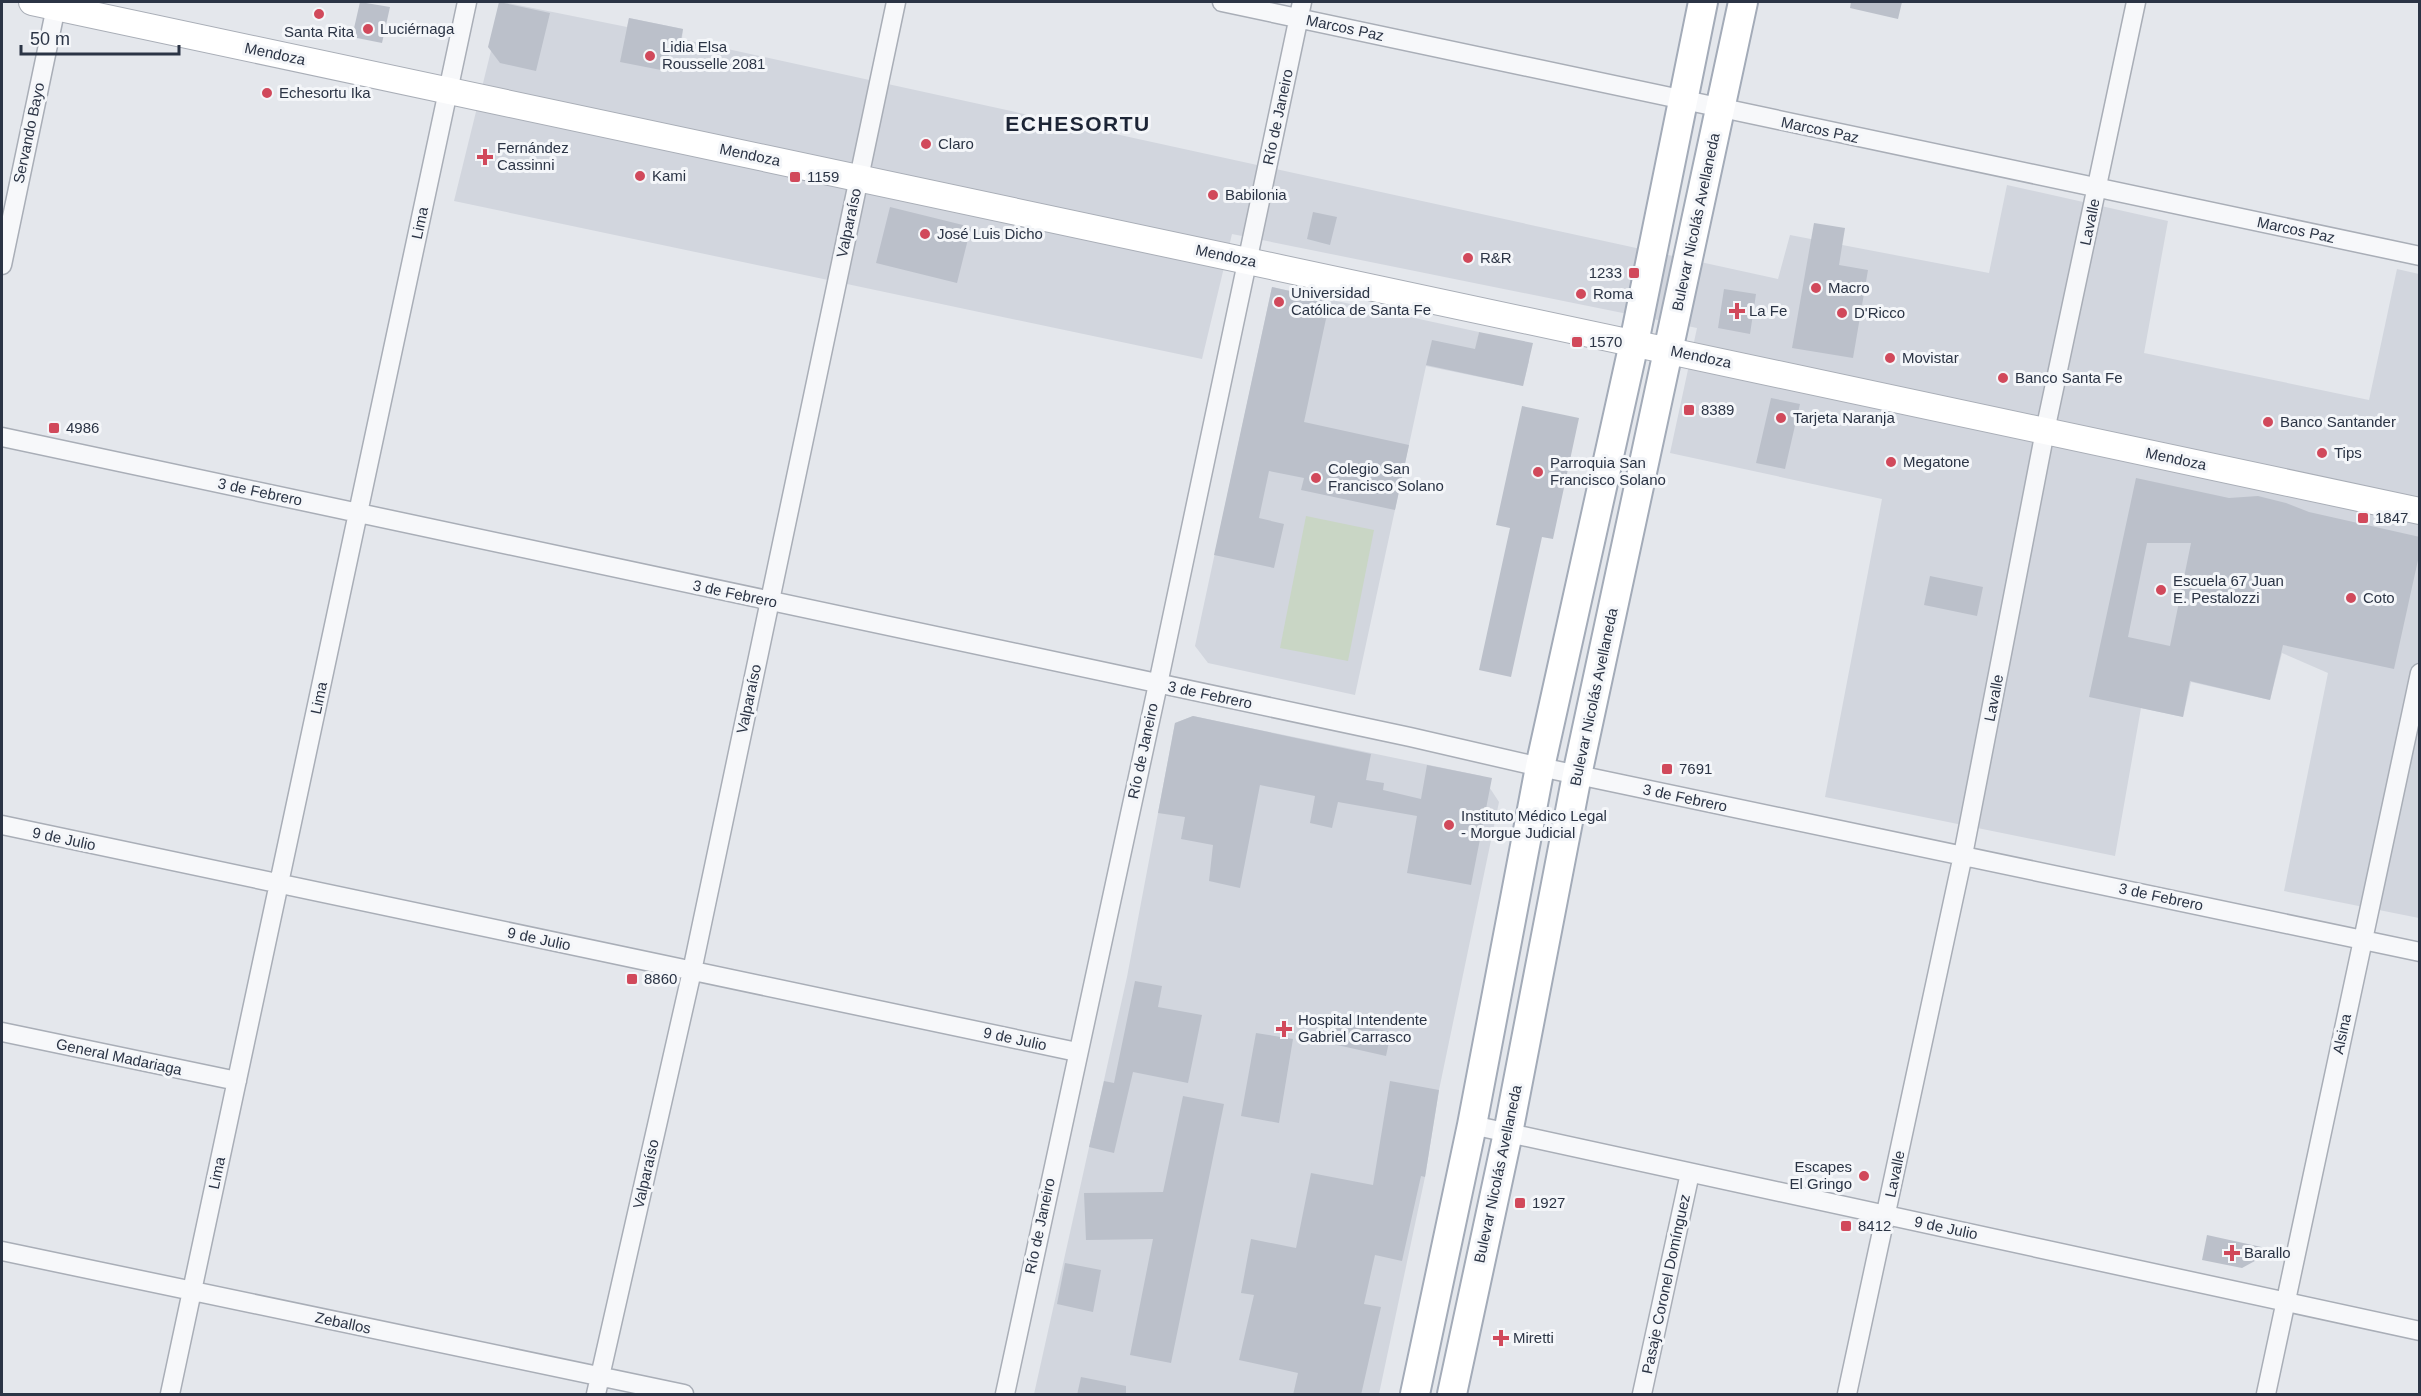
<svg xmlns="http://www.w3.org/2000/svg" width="2421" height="1396" viewBox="0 0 2421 1396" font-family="Arial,sans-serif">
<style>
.built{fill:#d2d6de}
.green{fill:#c9d6c5}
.building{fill:#bbc0ca;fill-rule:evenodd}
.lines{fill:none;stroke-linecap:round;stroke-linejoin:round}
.minor-casing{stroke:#a9aeb7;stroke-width:21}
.secondary-casing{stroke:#a9aeb7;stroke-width:28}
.primary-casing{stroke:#a3abb8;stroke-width:32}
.minor{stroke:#f7f8fa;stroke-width:18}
.secondary{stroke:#fff;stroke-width:26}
.primary{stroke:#fff;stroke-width:28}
.poi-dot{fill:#d1495b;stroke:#f4f6f9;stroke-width:2}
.labels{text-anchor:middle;stroke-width:6;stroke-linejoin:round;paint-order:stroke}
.street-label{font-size:15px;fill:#2b3445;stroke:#f4f6f9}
.poi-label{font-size:15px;fill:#2b3445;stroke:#f4f6f9;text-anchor:start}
.district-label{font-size:21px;font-weight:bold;letter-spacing:1.5px;fill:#1d2536;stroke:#f4f6f9}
</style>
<rect width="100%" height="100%" fill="#e4e7ec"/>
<path class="built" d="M 503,2 L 627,27 L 629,18 L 683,29 L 682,39 L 1778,279 L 1790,235 L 1989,273 L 2007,185 L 2168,221 L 2144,353 L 2369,400 L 2397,269 L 2419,274 L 2419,918 L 2284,891 L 2328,673 L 2282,653 L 2270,700 L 2191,682 L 2183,717 L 2141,708 L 2115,856 L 1825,797 L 1882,499 L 1670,453 L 1697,328 L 1232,234 L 1202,359 L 454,201 Z
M 1272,287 L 1479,332 L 1476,349 L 1529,361 L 1523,386 L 1426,366 L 1355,695 L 1208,663 L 1195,646 Z
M 1193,716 L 1482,776 L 1499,802 L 1439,1090 L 1425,1177 L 1379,1394 L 1034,1394 L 1127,977 L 1175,723 Z"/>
<path class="green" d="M 1306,516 L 1374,530 L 1348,661 L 1280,648 Z"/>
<path class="building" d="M 360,2 L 390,7 L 382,43 L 352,37 Z
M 499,2 L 550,13 L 536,71 L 500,63 L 488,47 Z
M 1851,2 L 1902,2 L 1898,19 L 1850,8 Z
M 629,18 L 683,29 L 679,51 L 670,49 L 666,71 L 620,62 Z
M 890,207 L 971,227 L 957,283 L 876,263 Z
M 1313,212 L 1337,217 L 1330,245 L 1307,239 Z
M 1814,223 L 1845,228 L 1839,265 L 1868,270 L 1853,358 L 1792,348 Z
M 1272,287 L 1330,300 L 1304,422 L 1409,445 L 1395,510 L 1301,490 L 1304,478 L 1269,471 L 1259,518 L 1284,524 L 1274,568 L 1214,555 Z
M 1724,289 L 1756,294 L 1750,334 L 1718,328 Z
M 1479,332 L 1533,343 L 1523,386 L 1426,365 L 1432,340 L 1475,349 Z
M 1771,398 L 1800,404 L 1785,469 L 1756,463 Z
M 1522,406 L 1579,418 L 1553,539 L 1542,537 L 1511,677 L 1479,670 L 1510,528 L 1496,525 Z
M 2136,478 L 2229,498 L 2258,496 L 2286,503 L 2309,512 L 2420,537 L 2420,551 L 2394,669 L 2283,645 L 2270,700 L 2190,681 L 2183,717 L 2089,697 ZM 2147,543 L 2191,543 L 2170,646 L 2128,637 Z
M 1930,576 L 1983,587 L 1977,616 L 1924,605 Z
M 1193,716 L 1371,754 L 1366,780 L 1384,783 L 1383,790 L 1421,799 L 1427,765 L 1492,778 L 1471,885 L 1407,873 L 1417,816 L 1338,802 L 1332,828 L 1310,823 L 1315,796 L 1260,785 L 1240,888 L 1209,881 L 1213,845 L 1181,839 L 1185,817 L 1158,813 L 1175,723 Z
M 1135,981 L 1162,986 L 1158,1007 L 1202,1015 L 1188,1083 L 1133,1072 L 1114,1153 L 1089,1147 L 1104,1081 L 1114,1083 Z
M 1320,1017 L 1391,1032 L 1386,1056 L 1315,1040 Z
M 1256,1033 L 1293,1039 L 1279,1123 L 1241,1116 Z
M 1390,1081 L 1439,1090 L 1425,1177 L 1421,1176 L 1402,1261 L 1375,1255 L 1364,1304 L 1381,1307 L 1361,1395 L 1293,1395 L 1298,1373 L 1239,1360 L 1254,1295 L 1241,1293 L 1251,1239 L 1296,1248 L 1311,1173 L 1373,1185 Z
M 1183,1096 L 1224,1104 L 1171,1363 L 1130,1355 L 1153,1239 L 1086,1240 L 1084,1193 L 1163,1192 Z
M 2207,1235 L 2275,1250 L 2242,1268 L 2202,1260 Z
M 1065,1263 L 1101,1270 L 1093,1312 L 1057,1304 Z
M 1081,1377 L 1126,1386 L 1126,1395 L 1077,1395 Z"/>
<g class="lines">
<defs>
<path id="minor" d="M 1222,2 L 2420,256
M 2,265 L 57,2
M 2,437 L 1410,737 L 1540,767 L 2420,952
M 2,825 L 1077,1052
M 2,1032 L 237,1081
M 1472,1125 L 2420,1331
M 2,1251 L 684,1394
M 170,1394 L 467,2
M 596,1394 L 692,971 L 896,2
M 1005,1394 L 1158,684 L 1302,2
M 1642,1394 L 1690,1173
M 1847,1394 L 1963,855 L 2045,431 L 2136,2
M 2266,1394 L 2420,673"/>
<path id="secondary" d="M 32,2 L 2420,511"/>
<path id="primary" d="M 1415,1394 L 1472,1125 L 1540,767 L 1634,343 L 1703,2
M 1452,1394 L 1508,1133 L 1577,775 L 1743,2"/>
</defs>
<use href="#minor" class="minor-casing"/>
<use href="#secondary" class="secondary-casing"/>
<use href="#primary" class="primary-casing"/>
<use href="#minor" class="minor"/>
<use href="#secondary" class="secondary"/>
<use href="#primary" class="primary"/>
</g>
<g class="poi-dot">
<circle cx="319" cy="14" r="6"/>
<circle cx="368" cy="29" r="6"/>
<circle cx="650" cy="56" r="6"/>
<circle cx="267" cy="93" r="6"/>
<circle cx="926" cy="144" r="6"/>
<path d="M482 148h6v6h6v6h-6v6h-6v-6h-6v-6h6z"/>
<circle cx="640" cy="176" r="6"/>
<rect x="789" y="171" width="12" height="12" rx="3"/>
<circle cx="1213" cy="195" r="6"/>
<circle cx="925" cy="234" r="6"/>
<circle cx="1468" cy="258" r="6"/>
<rect x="1628" y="267" width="12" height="12" rx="3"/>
<circle cx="1816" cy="288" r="6"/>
<circle cx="1581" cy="294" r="6"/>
<circle cx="1279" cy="302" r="6"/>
<path d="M1734 302h6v6h6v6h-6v6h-6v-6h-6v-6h6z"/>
<circle cx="1842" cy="313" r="6"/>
<rect x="1571" y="336" width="12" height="12" rx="3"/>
<circle cx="1890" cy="358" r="6"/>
<circle cx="2003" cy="378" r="6"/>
<rect x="1683" y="404" width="12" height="12" rx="3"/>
<circle cx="1781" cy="418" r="6"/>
<circle cx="2268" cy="422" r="6"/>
<rect x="48" y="422" width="12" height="12" rx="3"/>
<circle cx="2322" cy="453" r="6"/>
<circle cx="1891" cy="462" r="6"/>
<circle cx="1538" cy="472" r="6"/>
<circle cx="1316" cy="478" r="6"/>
<rect x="2357" y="512" width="12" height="12" rx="3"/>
<circle cx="2161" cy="590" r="6"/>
<circle cx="2351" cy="598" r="6"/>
<rect x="1661" y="763" width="12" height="12" rx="3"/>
<circle cx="1449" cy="825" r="6"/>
<rect x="626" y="973" width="12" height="12" rx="3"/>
<path d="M1281 1020h6v6h6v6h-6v6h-6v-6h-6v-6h6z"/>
<circle cx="1864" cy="1176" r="6"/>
<rect x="1514" y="1197" width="12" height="12" rx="3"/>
<rect x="1840" y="1220" width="12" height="12" rx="3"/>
<path d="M2229 1244h6v6h6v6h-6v6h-6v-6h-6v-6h6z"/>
<path d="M1498 1329h6v6h6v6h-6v6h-6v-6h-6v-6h6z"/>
</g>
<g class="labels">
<g class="street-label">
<text transform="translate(1345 28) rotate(12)" y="5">Marcos Paz</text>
<text transform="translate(275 54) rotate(12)" y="5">Mendoza</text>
<text transform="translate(1278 117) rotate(-78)" y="5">Río de Janeiro</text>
<text transform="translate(1820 130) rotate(12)" y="5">Marcos Paz</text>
<text transform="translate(29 133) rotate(-78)" y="5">Servando Bayo</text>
<text transform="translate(750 155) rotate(12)" y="5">Mendoza</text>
<text transform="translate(1696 222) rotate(-78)" y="5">Bulevar Nicolás Avellaneda</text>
<text transform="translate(2090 222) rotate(-78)" y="5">Lavalle</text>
<text transform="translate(420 223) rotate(-78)" y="5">Lima</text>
<text transform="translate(849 223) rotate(-78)" y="5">Valparaíso</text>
<text transform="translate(2296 230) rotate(12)" y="5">Marcos Paz</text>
<text transform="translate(1226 256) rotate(12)" y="5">Mendoza</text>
<text transform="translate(1701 357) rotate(12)" y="5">Mendoza</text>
<text transform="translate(2176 459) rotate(12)" y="5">Mendoza</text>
<text transform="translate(260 492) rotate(12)" y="5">3 de Febrero</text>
<text transform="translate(735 594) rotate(12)" y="5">3 de Febrero</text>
<text transform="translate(1210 695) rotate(12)" y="5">3 de Febrero</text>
<text transform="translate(1594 697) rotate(-78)" y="5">Bulevar Nicolás Avellaneda</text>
<text transform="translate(319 698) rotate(-78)" y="5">Lima</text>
<text transform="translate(1994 698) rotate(-79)" y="5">Lavalle</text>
<text transform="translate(749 699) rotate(-78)" y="5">Valparaíso</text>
<text transform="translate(1143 751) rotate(-78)" y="5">Río de Janeiro</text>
<text transform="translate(1685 798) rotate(12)" y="5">3 de Febrero</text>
<text transform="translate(64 839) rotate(12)" y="5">9 de Julio</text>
<text transform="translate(2161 897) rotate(12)" y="5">3 de Febrero</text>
<text transform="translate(539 939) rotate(12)" y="5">9 de Julio</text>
<text transform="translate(2342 1034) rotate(-78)" y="5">Alsina</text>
<text transform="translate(1015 1039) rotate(12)" y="5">9 de Julio</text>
<text transform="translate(119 1057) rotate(12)" y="5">General Madariaga</text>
<text transform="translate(217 1173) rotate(-78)" y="5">Lima</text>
<text transform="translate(646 1174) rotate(-77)" y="5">Valparaíso</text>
<text transform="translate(1498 1174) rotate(-78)" y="5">Bulevar Nicolás Avellaneda</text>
<text transform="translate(1895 1174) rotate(-78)" y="5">Lavalle</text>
<text transform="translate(1040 1226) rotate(-78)" y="5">Río de Janeiro</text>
<text transform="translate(1946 1228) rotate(12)" y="5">9 de Julio</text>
<text transform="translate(1666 1284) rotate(-78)" y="5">Pasaje Coronel Domínguez</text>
<text transform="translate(343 1323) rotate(12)" y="5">Zeballos</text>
</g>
<g class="poi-label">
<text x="380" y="34">Luciérnaga</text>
<text x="319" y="37" text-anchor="middle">Santa Rita</text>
<text x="662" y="52">Lidia Elsa<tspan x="662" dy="17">Rousselle 2081</tspan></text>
<text x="279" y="98">Echesortu Ika</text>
<text x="938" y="149">Claro</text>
<text x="497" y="153">Fernández<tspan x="497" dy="17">Cassinni</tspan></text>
<text x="652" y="181">Kami</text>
<text x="807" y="182">1159</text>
<text x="1225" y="200">Babilonia</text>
<text x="937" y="239">José Luis Dicho</text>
<text x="1480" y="263">R&amp;R</text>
<text x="1622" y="278" text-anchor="end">1233</text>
<text x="1828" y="293">Macro</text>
<text x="1291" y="298">Universidad<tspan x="1291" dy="17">Católica de Santa Fe</tspan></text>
<text x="1593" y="299">Roma</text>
<text x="1749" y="316">La Fe</text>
<text x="1854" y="318">D'Ricco</text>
<text x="1589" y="347">1570</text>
<text x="1902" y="363">Movistar</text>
<text x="2015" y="383">Banco Santa Fe</text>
<text x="1701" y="415">8389</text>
<text x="1793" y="423">Tarjeta Naranja</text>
<text x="2280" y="427">Banco Santander</text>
<text x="66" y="433">4986</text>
<text x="2334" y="458">Tips</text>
<text x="1903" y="467">Megatone</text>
<text x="1550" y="468">Parroquia San<tspan x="1550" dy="17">Francisco Solano</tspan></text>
<text x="1328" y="474">Colegio San<tspan x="1328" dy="17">Francisco Solano</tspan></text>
<text x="2375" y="523">1847</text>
<text x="2173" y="586">Escuela 67 Juan<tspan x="2173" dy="17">E. Pestalozzi</tspan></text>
<text x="2363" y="603">Coto</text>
<text x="1679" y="774">7691</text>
<text x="1461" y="821">Instituto Médico Legal<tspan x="1461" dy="17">- Morgue Judicial</tspan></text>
<text x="644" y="984">8860</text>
<text x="1298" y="1025">Hospital Intendente<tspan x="1298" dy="17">Gabriel Carrasco</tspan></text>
<text x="1852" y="1172" text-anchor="end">Escapes<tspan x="1852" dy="17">El Gringo</tspan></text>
<text x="1532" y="1208">1927</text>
<text x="1858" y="1231">8412</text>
<text x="2244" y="1258">Barallo</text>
<text x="1513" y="1343">Miretti</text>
</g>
<g class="district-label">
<text x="1078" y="131">ECHESORTU</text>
</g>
</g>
<rect width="2421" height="1396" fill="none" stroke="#2b3445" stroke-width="6"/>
<path d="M21 45v9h158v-9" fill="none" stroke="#2b3445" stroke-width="3"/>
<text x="30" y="45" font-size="18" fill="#2b3445" stroke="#f4f6f9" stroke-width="4.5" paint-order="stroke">50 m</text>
</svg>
